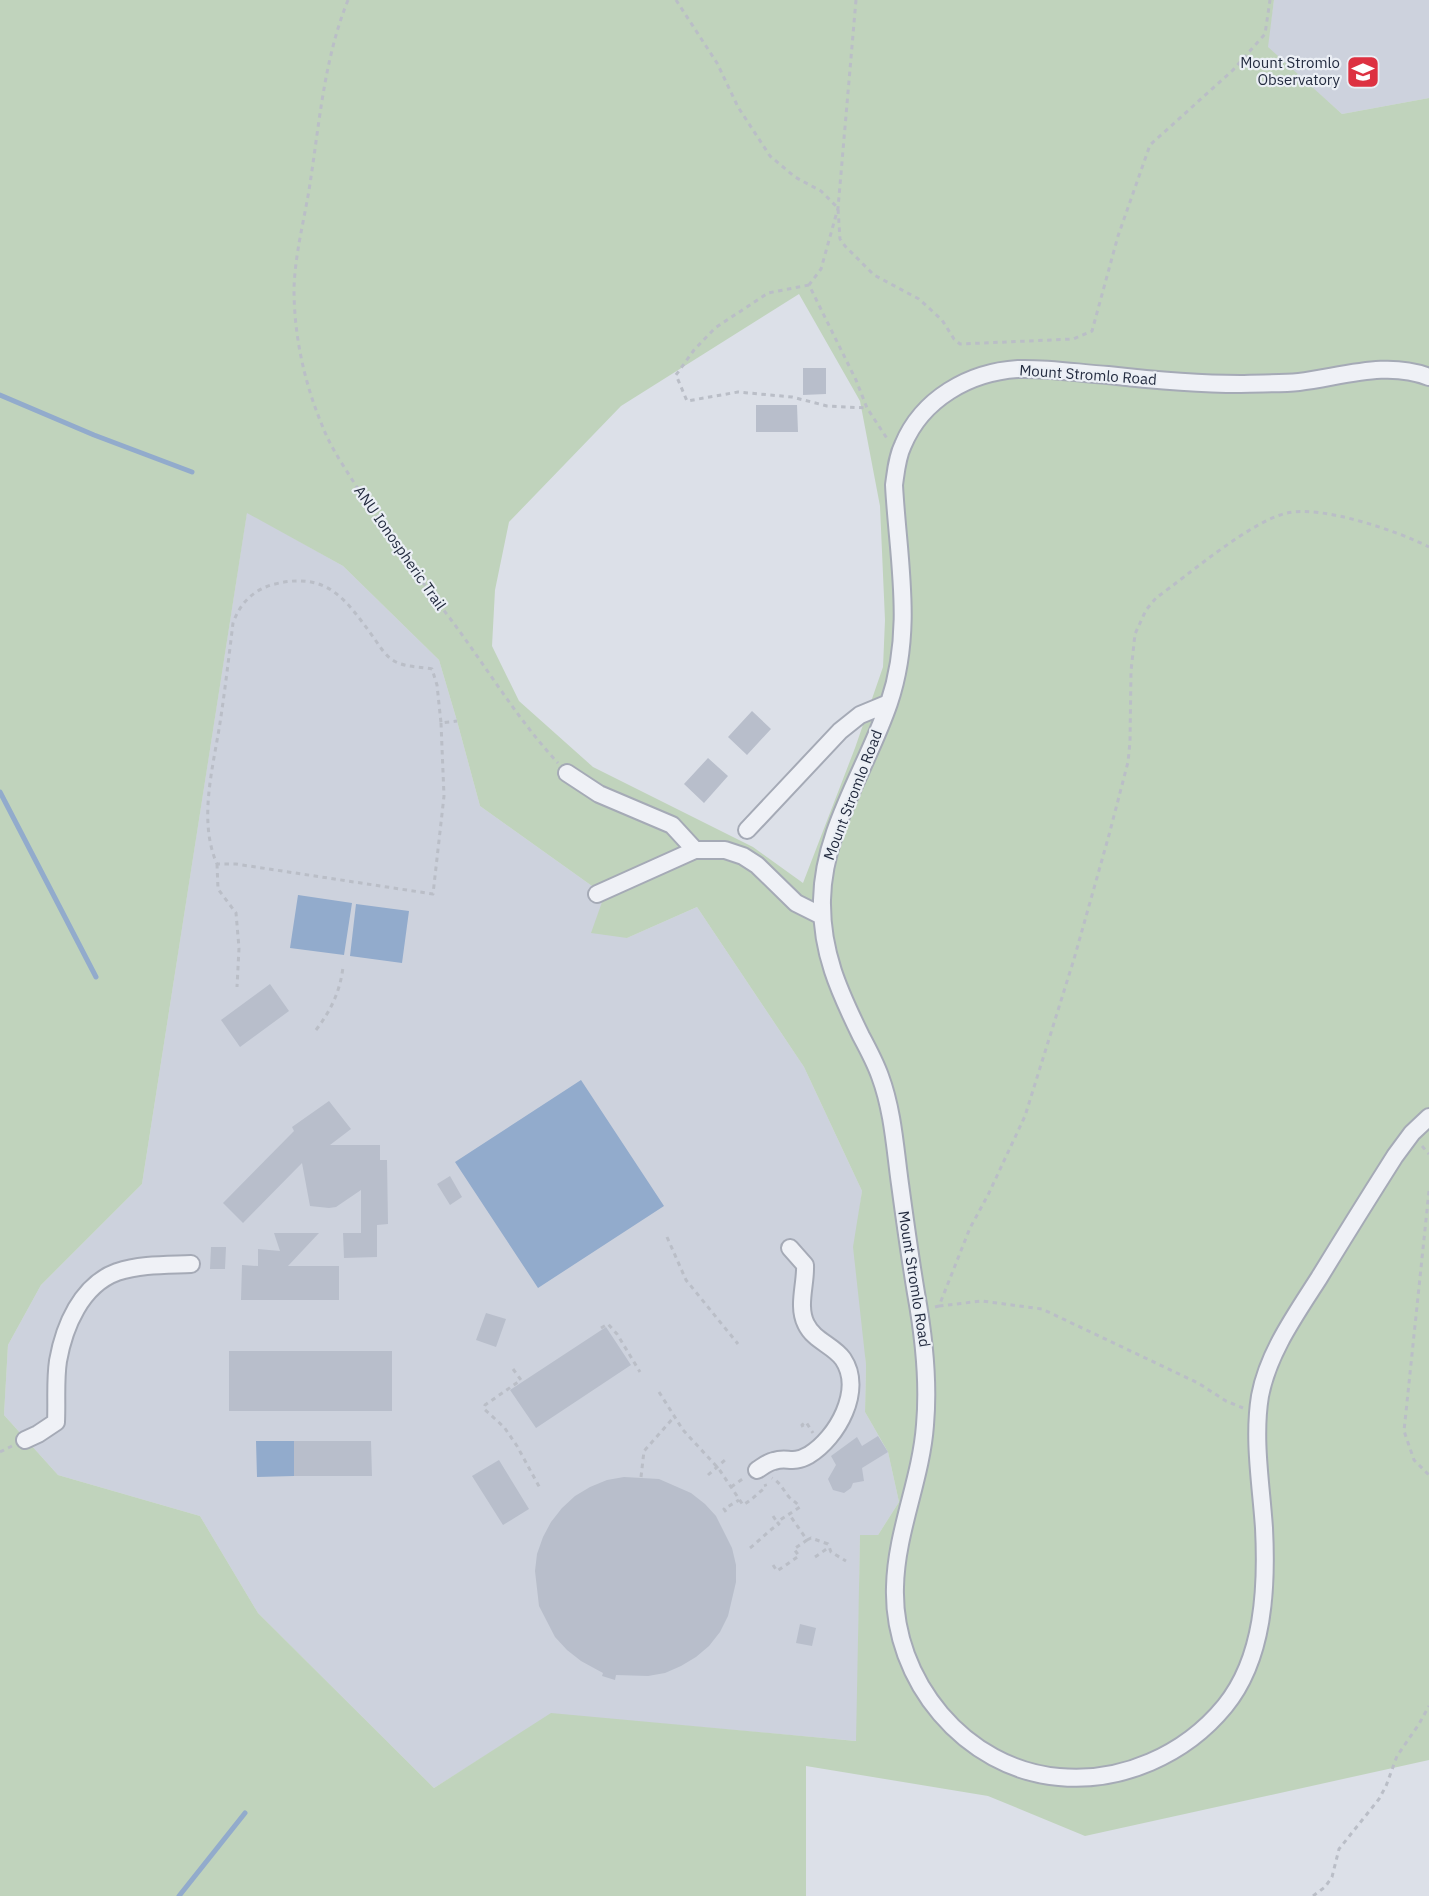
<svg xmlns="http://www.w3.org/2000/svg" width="1429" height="1896" viewBox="0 0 1429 1896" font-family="'IBM Plex Sans',sans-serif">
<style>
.built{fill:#cdd2dd}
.green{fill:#c0d3bc;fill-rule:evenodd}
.water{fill:#92abcc}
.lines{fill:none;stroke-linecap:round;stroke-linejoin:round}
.stream{stroke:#92abcc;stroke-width:5}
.building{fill:#b8becb}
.minor-casing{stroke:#a5aab6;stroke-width:20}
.path{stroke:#babec7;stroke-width:3;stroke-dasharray:4.5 4.5;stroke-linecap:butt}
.minor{stroke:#eff1f6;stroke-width:16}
.labels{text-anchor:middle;stroke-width:4.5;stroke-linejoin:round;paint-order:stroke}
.poi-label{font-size:15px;fill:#242c40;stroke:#ebeff5;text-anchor:end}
.street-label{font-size:15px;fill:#242c40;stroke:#ebeff5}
</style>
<rect width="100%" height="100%" fill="#dce0e8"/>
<path class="built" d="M 1274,0 L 1429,0 L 1429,98 L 1342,114 L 1267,47 Z
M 247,512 L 343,566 L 439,660 L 457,721 L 480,806 L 592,886 L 627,938 L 697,907 L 804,1067 L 862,1191 L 857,1229 L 866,1365 L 865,1412 L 888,1452 L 899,1502 L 878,1535 L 860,1535 L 857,1741 L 551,1714 L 434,1788 L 258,1613 L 200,1516 L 58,1475 L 4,1415 L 8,1345 L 41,1285 L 142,1184 Z"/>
<path class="green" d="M 0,0 L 1274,0 L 1268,47 L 1342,114 L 1429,98 L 1429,1760 L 1085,1836 L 988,1796 L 806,1766 L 806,1896 L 0,1896 ZM 799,294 L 860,401 L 880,506 L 885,620 L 883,667 L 855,748 L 803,883 L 753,847 L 593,767 L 519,701 L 492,646 L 495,590 L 509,522 L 621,406 ZM 247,513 L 343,566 L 439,660 L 457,721 L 480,806 L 592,886 L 602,902 L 591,933 L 627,938 L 697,907 L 804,1067 L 862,1191 L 853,1247 L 866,1365 L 865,1412 L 888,1452 L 899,1502 L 878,1535 L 860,1535 L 856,1741 L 551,1713 L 434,1788 L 258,1613 L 200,1516 L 58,1475 L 4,1415 L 8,1345 L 41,1285 L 142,1184 Z"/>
<path class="water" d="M 298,895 L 352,903 L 344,955 L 290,948 Z
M 356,904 L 409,911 L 402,963 L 350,956 Z
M 581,1080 L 664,1206 L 538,1288 L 455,1162 Z
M 256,1441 L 294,1441 L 294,1476 L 257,1477 Z"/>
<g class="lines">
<path class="stream" d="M 0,395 L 94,435 L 192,472
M 0,792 L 96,977
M 179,1896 L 245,1813"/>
</g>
<path class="building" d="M 803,368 L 826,368 L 826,394 L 803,395 Z
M 756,405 L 797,405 L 798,432 L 756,432 Z
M 752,711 L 771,729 L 747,755 L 728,737 Z
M 708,758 L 728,776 L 704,803 L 684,784 Z
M 270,984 L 289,1011 L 240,1047 L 221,1020 Z
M 329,1101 L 351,1129 L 330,1145 L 380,1145 L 380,1160 L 387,1160 L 388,1224 L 377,1225 L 377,1257 L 344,1258 L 343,1233 L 361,1233 L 361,1190 L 336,1207 L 329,1208 L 310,1206 L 302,1163 L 243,1223 L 223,1203 L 294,1131 L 292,1127 Z
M 450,1176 L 462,1197 L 450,1205 L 437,1184 Z
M 274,1233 L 319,1233 L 288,1266 L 339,1266 L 339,1300 L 241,1300 L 242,1265 L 258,1266 L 258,1249 L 280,1251 Z
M 211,1247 L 226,1247 L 225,1269 L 210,1269 Z
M 486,1313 L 506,1319 L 496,1347 L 476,1340 Z
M 606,1327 L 631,1365 L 536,1428 L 510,1390 Z
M 229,1351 L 392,1351 L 392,1411 L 229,1411 Z
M 878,1436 L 888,1452 L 862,1468 L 864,1481 L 853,1483 L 851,1488 L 844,1493 L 833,1490 L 828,1479 L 836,1465 L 831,1456 L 857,1437 L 862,1446 Z
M 294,1441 L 371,1441 L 372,1476 L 294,1476 Z
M 499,1460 L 529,1509 L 503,1525 L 472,1476 Z
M 624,1477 L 659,1479 L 691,1493 L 705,1504 L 716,1516 L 732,1548 L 736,1565 L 736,1582 L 728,1616 L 720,1632 L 709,1646 L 696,1657 L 681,1666 L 665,1673 L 648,1676 L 616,1675 L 615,1680 L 602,1676 L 603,1673 L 581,1661 L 567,1650 L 555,1637 L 539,1606 L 535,1571 L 537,1554 L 543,1537 L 551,1522 L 562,1508 L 575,1496 L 590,1487 L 607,1480 Z
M 800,1624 L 816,1628 L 812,1646 L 796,1643 Z"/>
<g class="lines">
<defs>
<path id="minor" d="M 1429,377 C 1387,360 1341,377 1299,382 C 1280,384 1259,383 1240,384 C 1196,384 1152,380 1108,375 C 1078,373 1048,368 1018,369 C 969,372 922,399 903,445 C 897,457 896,471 894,485 C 898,560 914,629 889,703 C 867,768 823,830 822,900 C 821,952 839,991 861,1036 C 868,1049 875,1062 880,1076 C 893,1111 895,1148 900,1184 C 905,1221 910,1257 916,1293 C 924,1337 929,1380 925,1425 C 921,1480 896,1532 895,1587 C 892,1680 965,1769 1059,1777 C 1121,1783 1185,1755 1225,1706 C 1264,1658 1267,1588 1264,1528 C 1261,1484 1253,1439 1260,1396 C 1268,1353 1296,1314 1319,1278 C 1344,1237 1369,1197 1395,1156 L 1412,1133 L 1429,1117
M 567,773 L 599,794 L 672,825 L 695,850
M 747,830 L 840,731 L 860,715 L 889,703
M 597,894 L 695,850 L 725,850 L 743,856 L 757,865 L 796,903 L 822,916
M 25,1440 L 38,1434 L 56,1422 C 57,1402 55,1381 58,1361 C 64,1327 81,1285 117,1272 C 141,1264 166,1265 191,1264
M 757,1470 C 762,1467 768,1462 774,1461 C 788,1456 791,1465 809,1455 C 837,1438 864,1390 843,1359 C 833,1345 814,1341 806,1324 C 797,1306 806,1284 805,1265 L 790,1248"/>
</defs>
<use href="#minor" class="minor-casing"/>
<path class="path" d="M 348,0 C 325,57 320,117 311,177 C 306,214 295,251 294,289 C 294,335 304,382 322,425 C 331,449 347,471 360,492 C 389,537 420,579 452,621 C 487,668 518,720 558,763
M 676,0 L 717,63 L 738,107 L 770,156 L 795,177 L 821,191 L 838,208 L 840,239 L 845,246 L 874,275 L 919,299 L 942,320 L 954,339 L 960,344 L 1073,339 L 1092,331 L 1118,236 L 1150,145 L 1233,70 L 1265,34 L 1270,0
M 856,0 L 838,208 L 821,269 L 809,285 L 856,380 L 867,408 L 888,440
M 809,285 L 768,293 L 715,328 L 694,350 L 676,375 L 687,401 L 738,392 L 792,397 L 827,406 L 867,408
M 441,723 L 444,796 L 433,894 L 236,864 L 217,864 C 198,821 213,768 220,723 C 225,690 229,656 233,623 C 240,603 254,589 275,584 C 328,571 346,600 374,638 C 380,647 386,657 396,662 C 406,667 421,667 432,669 L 437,685 L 441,723 L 457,721
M 217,864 L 218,889 L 236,913 L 239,948 L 237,987
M 316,1030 C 331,1010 340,992 343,967
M 1422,1146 L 1429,1154
M 1429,1191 L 1404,1431 L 1414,1460 L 1429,1475
M 667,1237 L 686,1280 L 738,1344
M 939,1306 L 982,1301 L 1042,1309 L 1198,1383 L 1226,1401 L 1243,1408
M 935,1307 L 939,1306 L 970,1228 L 988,1195 L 1025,1116 L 1074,959 L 1109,835 L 1128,762 L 1130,742 L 1131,671 L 1135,634 L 1146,610 L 1156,598 C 1188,575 1251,521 1287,513 C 1322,505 1398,531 1429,547
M 601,1328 L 608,1324 L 617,1334 L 640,1372
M 513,1369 L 521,1380 L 485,1405 L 484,1409 L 504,1427 L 517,1446 L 541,1490
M 659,1392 L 683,1430 L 719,1469 L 743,1505 C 752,1500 758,1493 766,1487 L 765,1484
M 803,1427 L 802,1425 L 806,1422 L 813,1433
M 0,1452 L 12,1446
M 708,1475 L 726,1459
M 641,1477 L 644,1451 L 675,1416
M 731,1487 L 744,1478
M 726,1512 L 724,1509 L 739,1500
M 773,1516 L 777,1522
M 807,1540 L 811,1538 L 828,1544 L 831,1552 L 846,1561
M 750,1548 C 760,1540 768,1531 779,1524 L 777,1522 L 800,1507 C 796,1502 793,1501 789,1497 C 783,1490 781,1483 772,1478
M 815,1557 L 828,1548
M 773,1565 L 777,1571 L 799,1556 L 794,1549 L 807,1540 L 789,1514
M 1313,1896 L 1325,1887 L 1332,1877 L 1339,1849 L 1379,1799 L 1386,1786 L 1397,1756 L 1419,1724 L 1429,1706"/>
<use href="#minor" class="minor"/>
</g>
<defs>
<symbol id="university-square" viewBox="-11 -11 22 22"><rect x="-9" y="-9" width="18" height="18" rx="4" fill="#dd3141" stroke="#ebeff5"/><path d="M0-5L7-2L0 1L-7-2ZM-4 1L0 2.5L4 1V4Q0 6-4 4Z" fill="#fff"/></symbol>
</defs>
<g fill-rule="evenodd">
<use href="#university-square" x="1344" y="53" width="38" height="38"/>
</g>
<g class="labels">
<g class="poi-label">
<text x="1340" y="68">Mount Stromlo<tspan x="1340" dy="17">Observatory</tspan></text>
</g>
<g class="street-label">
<text transform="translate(1088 375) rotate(4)" y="5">Mount Stromlo Road</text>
<text transform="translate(400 548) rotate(55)" y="5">ANU Ionospheric Trail</text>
<text transform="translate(853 795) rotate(-69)" y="5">Mount Stromlo Road</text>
<text transform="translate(914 1279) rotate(81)" y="5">Mount Stromlo Road</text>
</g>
</g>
</svg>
